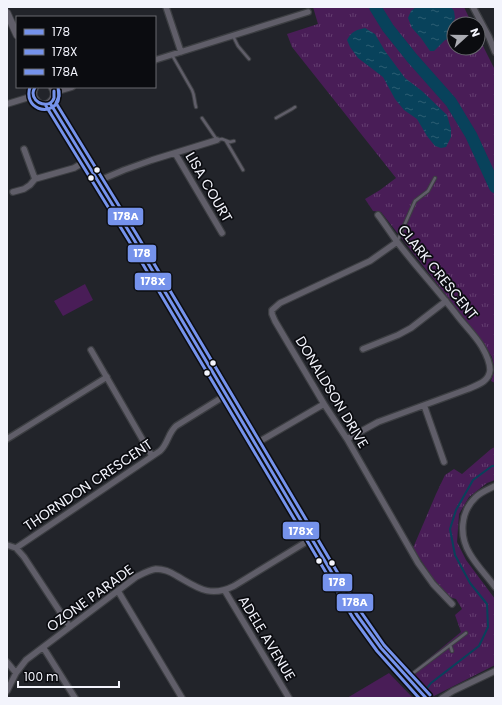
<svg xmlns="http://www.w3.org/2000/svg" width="502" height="705" viewBox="0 0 502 705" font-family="Poppins,sans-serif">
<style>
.park{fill:url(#park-tufts)}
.garden{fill:#491d57}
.water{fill:url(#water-ripples)}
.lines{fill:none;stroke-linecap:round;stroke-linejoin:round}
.stream{stroke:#08425b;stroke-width:2}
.river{stroke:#08425b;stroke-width:12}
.service-casing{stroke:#3c3e42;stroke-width:4.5}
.minor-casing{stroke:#3c3e42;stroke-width:8}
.tertiary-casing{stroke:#3c3e42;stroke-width:9}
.service{stroke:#605e69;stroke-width:2.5}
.minor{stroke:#605e69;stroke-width:5.5}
.tertiary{stroke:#605e69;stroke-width:7}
.bus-1-casing{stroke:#0b0c10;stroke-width:6}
.bus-2-casing{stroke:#0b0c10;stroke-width:6}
.bus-3-casing{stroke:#0b0c10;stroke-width:6}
.bus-1{stroke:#7592eb;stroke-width:3}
.bus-2{stroke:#7592eb;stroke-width:3}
.bus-3{stroke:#7592eb;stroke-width:3}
.bus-dot{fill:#f3f4fc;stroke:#0b0c10;stroke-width:1.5}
.labels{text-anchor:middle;stroke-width:3.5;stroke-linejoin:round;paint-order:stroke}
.street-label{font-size:14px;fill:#f3f4fc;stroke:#0b0c10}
.line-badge{stroke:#0b0c10;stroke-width:1.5}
.badge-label{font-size:11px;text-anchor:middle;font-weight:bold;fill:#fff}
</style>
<defs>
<pattern id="park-tufts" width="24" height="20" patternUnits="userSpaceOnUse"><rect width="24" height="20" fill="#491d57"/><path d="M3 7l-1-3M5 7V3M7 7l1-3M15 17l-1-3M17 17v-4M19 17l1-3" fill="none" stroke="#643e70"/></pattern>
<pattern id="water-ripples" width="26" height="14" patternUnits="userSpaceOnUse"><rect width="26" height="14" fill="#08425b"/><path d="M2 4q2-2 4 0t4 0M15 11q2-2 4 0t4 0" fill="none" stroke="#2c5e73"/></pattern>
</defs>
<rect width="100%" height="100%" fill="#22242a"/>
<path class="park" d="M 313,7 L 464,7 L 472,24 L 454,24 L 454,48 L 478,48 L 478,36 L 495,70 L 495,383 L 491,381 L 495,370 L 492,357 L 482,341 L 381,212 L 373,211 L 365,199 L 380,190 L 396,178 L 292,47 L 287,34 L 318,24 Z
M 495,447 L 495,480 L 487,483 L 469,497 L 459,514 L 457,542 L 466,560 L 495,599 L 495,665 L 434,696 L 410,674 L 461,632 L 455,615 L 462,609 L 456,599 L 449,597 L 432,577 L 413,548 L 436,494 L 445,475 L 454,469 L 462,474 L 491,449 Z"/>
<path class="garden" d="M 85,284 L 93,300 L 63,316 L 54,301 Z
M 389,673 L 413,698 L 347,698 Z"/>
<path class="water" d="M 416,7 L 451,7 L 454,11 L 455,18 L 453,22 L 454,35 L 453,37 L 445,40 L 434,51 L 430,51 L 421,38 L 412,28 L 408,18 L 411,11 Z
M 365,28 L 375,34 L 385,51 L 405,78 L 422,91 L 447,115 L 451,129 L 451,137 L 446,147 L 441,148 L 435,146 L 427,136 L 417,119 L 404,110 L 395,99 L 383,77 L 358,58 L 350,47 L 347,40 C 352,31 356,30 365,28 Z"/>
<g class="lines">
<path class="stream" d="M 424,692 L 431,683 L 479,646 L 488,627 L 487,604 L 470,583 L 455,555 L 450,529 L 456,510 L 473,480 L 492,466 L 495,466"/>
<path class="river" d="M 375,7 L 388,28 L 412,58 L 451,102 L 471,135 L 495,187"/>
<defs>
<path id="service" d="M 233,36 L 238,46 L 249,59
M 172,55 L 192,90 C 195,96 194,101 196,107
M 202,118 L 217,140 L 222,139 L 230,142 L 234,141
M 276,118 L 292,109 L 295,107
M 226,141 L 243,170
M 397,242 L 415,201 L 428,191 L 435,178
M 450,645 L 452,651
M 408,677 L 466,633"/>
<path id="minor" d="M 166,7 L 181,52
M 473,7 L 489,37 L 495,52
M 155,60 L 308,12
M 55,92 L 72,87
M 7,104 L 33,96
M 24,149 L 35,179
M 175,153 L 222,233
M 98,181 L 124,170 L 152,160 L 217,140
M 13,192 L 24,189 L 30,185 L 35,179 L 74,168 L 86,161
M 397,242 L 370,261 L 280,303 L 272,310 L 272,314 L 275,321 L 324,404 L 347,439 L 418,563 L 433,584 L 452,604
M 363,349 L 398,335 L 411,328 L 446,301
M 91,350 L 152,456
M 424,405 L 444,462
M 7,439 L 107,377
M 347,439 L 378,422 L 468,389 C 477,385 489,382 490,370 C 490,362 486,354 482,347 C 475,335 464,325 456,314 C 437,289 416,267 398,243 C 391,234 385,224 378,215
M 255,444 L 324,404
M 495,486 C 489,489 481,492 476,497 C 460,512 459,536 470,554 C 477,566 487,576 495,587
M 7,545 L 16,548 L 24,557 L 70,627
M 16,548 L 160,451 C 168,444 168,433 176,426 L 226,395
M 118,591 L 182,698
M 225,591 L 289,698
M 43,647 L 75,698
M 7,662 L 16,673
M 7,691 L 16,673 L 26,660 L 136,577 C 142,574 149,570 156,569 C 163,569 171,572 177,576 C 198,588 210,598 234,586 L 311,539
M 442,698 L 453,691 L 495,671"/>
<path id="tertiary" d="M 7,13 L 17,35
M 35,87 C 33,91 32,95 35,99 C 42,112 60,101 52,87
M 50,103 L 133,238 L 357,615 C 376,646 401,671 426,698"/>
</defs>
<use href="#service" class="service-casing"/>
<use href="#minor" class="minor-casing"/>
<use href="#tertiary" class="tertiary-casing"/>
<use href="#service" class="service"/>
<use href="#minor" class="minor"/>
<use href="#tertiary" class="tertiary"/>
<defs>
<path id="bus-1" d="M 35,87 C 34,89 33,91 33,93 C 33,104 50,109 54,98 C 54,95 54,93 54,91
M 50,103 L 133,238 L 357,615 L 381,648 L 426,698"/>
<path id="bus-2" d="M 30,87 C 23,109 50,117 58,101 C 59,98 59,94 59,91
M 46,106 L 129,241 L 353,618 L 377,651 L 419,698"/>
<path id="bus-3" d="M 58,87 L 59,96 L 56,103 L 137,235 L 361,612 L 384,645 L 430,695"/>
</defs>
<use href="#bus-1" class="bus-1-casing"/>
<use href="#bus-2" class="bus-2-casing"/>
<use href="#bus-3" class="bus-3-casing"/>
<use href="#bus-1" class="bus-1"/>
<use href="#bus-2" class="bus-2"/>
<use href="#bus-3" class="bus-3"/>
</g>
<g class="bus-dot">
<circle cx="97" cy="170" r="3.5"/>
<circle cx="91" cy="178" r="3.5"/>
<circle cx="213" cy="363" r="3.5"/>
<circle cx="207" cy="373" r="3.5"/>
<circle cx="319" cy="561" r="3.5"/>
<circle cx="332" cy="563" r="3.5"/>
</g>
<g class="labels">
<g class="street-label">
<text transform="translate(209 187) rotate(60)" y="5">LISA COURT</text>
<text transform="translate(438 272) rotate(51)" y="5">CLARK CRESCENT</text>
<text transform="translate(332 392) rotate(59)" y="5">DONALDSON DRIVE</text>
<text transform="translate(88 485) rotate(-34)" y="5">THORNDON CRESCENT</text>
<text transform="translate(90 598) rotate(-36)" y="5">OZONE PARADE</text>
<text transform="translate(267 638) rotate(59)" y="5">ADELE AVENUE</text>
</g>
</g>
<g class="line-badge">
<rect x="107" y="207" width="37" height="19" rx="4" fill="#7592eb"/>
<rect x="127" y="244" width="30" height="19" rx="4" fill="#7592eb"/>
<rect x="134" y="272" width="38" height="19" rx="4" fill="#7592eb"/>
<rect x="282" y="521" width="38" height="19" rx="4" fill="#7592eb"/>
<rect x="322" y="573" width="31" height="19" rx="4" fill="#7592eb"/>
<rect x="336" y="593" width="38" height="19" rx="4" fill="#7592eb"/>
</g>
<g class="badge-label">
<text x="126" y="220">178A</text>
<text x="142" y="257">178</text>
<text x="153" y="285">178X</text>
<text x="301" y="535">178X</text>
<text x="337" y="586">178</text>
<text x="355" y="606">178A</text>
</g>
<rect width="502" height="705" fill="none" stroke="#f3f4fc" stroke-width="16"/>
<rect x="16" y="16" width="140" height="72" fill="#0b0c10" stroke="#68696e"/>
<rect x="24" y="29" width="20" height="6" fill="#7592eb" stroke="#68696e"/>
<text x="52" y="36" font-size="12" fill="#f3f4fc">178</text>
<rect x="24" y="49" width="20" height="6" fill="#7592eb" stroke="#68696e"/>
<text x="52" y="56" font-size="12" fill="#f3f4fc">178X</text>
<rect x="24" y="69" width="20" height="6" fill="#7592eb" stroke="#68696e"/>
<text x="52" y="76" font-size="12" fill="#f3f4fc">178A</text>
<g transform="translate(466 36) rotate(69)"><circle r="19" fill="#0b0c10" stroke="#68696e"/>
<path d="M0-3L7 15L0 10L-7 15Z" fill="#aaabb2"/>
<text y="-6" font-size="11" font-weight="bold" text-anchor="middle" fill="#f3f4fc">N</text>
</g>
<path d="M18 681v6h101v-6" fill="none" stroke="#f3f4fc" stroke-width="2"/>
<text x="24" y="681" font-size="12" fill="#f3f4fc" stroke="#0b0c10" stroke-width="3" paint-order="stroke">100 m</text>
</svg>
